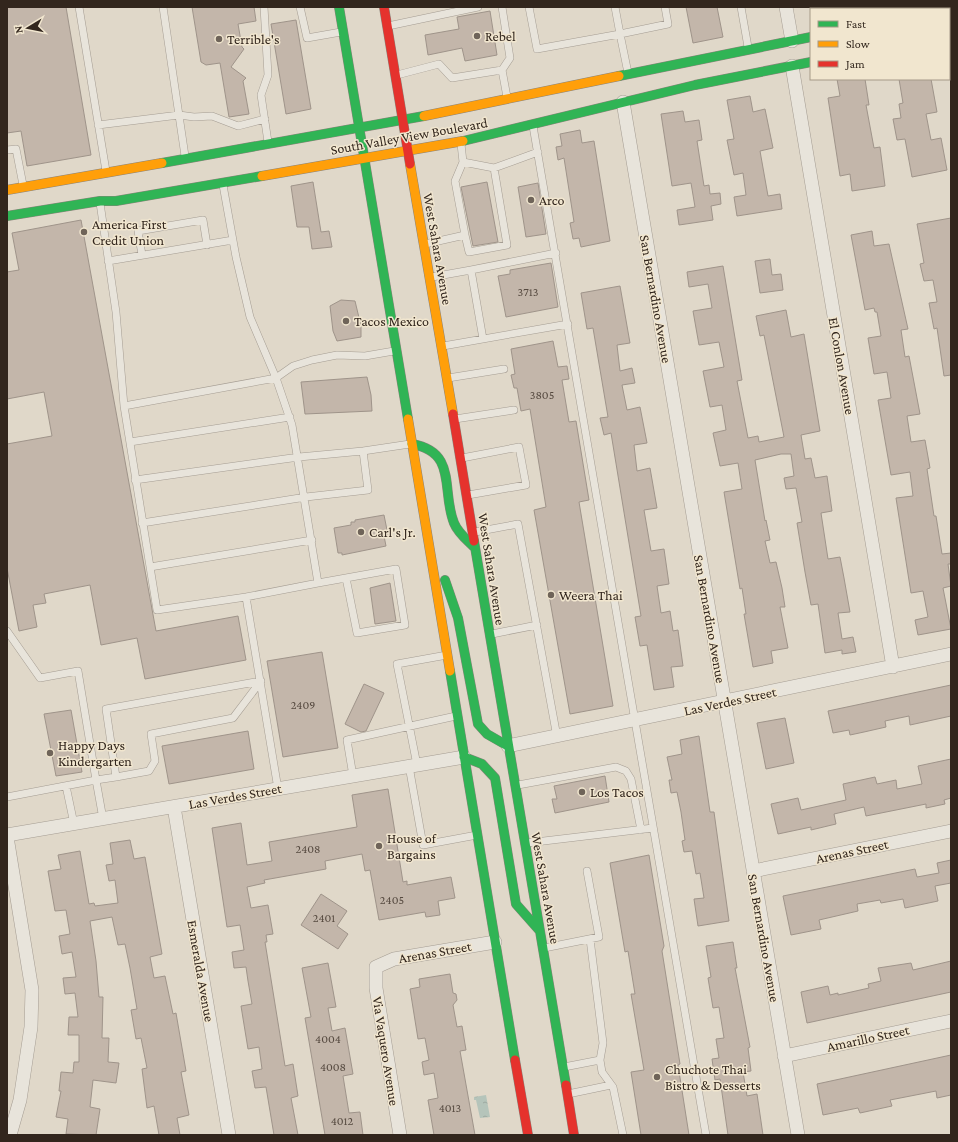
<svg xmlns="http://www.w3.org/2000/svg" width="958" height="1142" viewBox="0 0 958 1142" font-family="'Crimson Pro',serif">
<style>
.water{fill:url(#water-ripples)}
.building{fill:#c3b6aa;stroke:#9f948a}
.lines{fill:none;stroke-linecap:round;stroke-linejoin:round}
.lane-casing{stroke:#a59d93;stroke-width:8}
.street-casing{stroke:#a59d93;stroke-width:14}
.fast-casing{stroke:#8a837a;stroke-width:10}
.slow-casing{stroke:#8a837a;stroke-width:10}
.jam-casing{stroke:#8a837a;stroke-width:10}
.lane{stroke:#e8e4db;stroke-width:7}
.street{stroke:#e8e4db;stroke-width:13}
.fast{stroke:#30b455;stroke-width:9}
.slow{stroke:#ff9f0a;stroke-width:9}
.jam{stroke:#e5322d;stroke-width:9}
.poi-dot{fill:#6f6459;stroke:#f1e6cf;stroke-width:1.5}
.labels{text-anchor:middle;stroke-width:3;stroke-linejoin:round;paint-order:stroke}
.number-label{font-size:12px;fill:#564a40}
.poi-label{font-size:14px;fill:#32261d;stroke:#f1e6cf;text-anchor:start}
.street-label{font-size:14px;fill:#32261d;stroke:#f1e6cf}
</style>
<defs>
<pattern id="water-ripples" width="26" height="14" patternUnits="userSpaceOnUse"><rect width="26" height="14" fill="#b5c4ba"/><path d="M2 4q2-2 4 0t4 0M15 11q2-2 4 0t4 0" fill="none" stroke="#9ca89f"/></pattern>
</defs>
<rect width="100%" height="100%" fill="#e0d8c9"/>
<path class="water" d="M 486,1095 L 490,1117 L 480,1118 L 476,1100 L 474,1100 L 474,1097 Z"/>
<path class="building" d="M 7,7 L 66,7 L 91,155 L 27,166 L 21,131 L 7,133 Z
M 192,7 L 254,7 L 256,21 L 238,24 L 242,47 L 244,49 L 231,67 L 246,78 L 243,81 L 249,114 L 229,117 L 220,63 L 206,65 L 201,62 Z
M 686,7 L 717,7 L 723,37 L 693,43 Z
M 490,11 L 497,55 L 465,61 L 462,48 L 428,55 L 425,35 L 459,29 L 457,17 Z
M 296,20 L 311,109 L 286,114 L 271,24 Z
M 837,79 L 865,79 L 869,105 L 866,105 L 874,148 L 880,147 L 885,186 L 852,191 L 850,174 L 840,176 L 828,98 L 840,96 Z
M 899,79 L 931,79 L 937,112 L 926,114 L 931,140 L 941,138 L 947,170 L 912,177 L 905,139 L 897,140 L 893,119 L 901,118 L 899,104 L 903,103 Z
M 750,96 L 753,112 L 765,109 L 773,148 L 760,151 L 768,196 L 780,194 L 782,209 L 737,216 L 734,197 L 746,195 L 743,173 L 734,175 L 727,140 L 734,139 L 727,100 Z
M 683,111 L 685,122 L 699,120 L 702,140 L 697,141 L 704,186 L 709,185 L 710,194 L 720,193 L 721,204 L 711,206 L 713,220 L 679,225 L 677,210 L 695,207 L 691,183 L 672,186 L 661,114 Z
M 580,130 L 582,143 L 594,141 L 610,241 L 581,247 L 579,238 L 573,239 L 570,223 L 574,222 L 564,158 L 558,160 L 556,147 L 562,146 L 560,134 Z
M 313,182 L 321,232 L 329,231 L 332,247 L 312,249 L 309,227 L 297,227 L 291,186 Z
M 487,182 L 498,242 L 473,246 L 461,187 Z
M 538,183 L 546,234 L 526,237 L 518,187 Z
M 951,218 L 951,375 L 944,376 L 937,328 L 934,329 L 929,303 L 937,302 L 933,280 L 924,281 L 920,264 L 924,263 L 917,224 Z
M 81,220 L 156,631 L 238,616 L 246,660 L 145,679 L 137,638 L 101,645 L 90,585 L 44,594 L 46,603 L 33,605 L 37,627 L 19,631 L 7,568 L 7,444 L 52,436 L 44,392 L 7,399 L 7,272 L 19,270 L 12,233 Z
M 872,231 L 874,246 L 889,244 L 908,329 L 901,330 L 905,357 L 909,356 L 920,414 L 907,416 L 911,442 L 925,440 L 930,468 L 927,469 L 934,516 L 936,516 L 942,554 L 951,553 L 951,564 L 948,564 L 951,586 L 943,588 L 951,629 L 918,635 L 915,620 L 928,617 L 923,591 L 911,593 L 896,498 L 913,496 L 910,472 L 891,475 L 878,400 L 891,398 L 887,372 L 874,374 L 868,338 L 881,336 L 877,312 L 875,312 L 874,308 L 865,310 L 851,235 Z
M 770,259 L 772,275 L 781,274 L 783,290 L 760,293 L 755,261 Z
M 551,263 L 558,307 L 506,317 L 498,276 L 510,274 L 510,270 Z
M 723,266 L 742,380 L 737,381 L 748,438 L 758,436 L 759,442 L 784,437 L 764,335 L 760,336 L 756,316 L 786,310 L 791,337 L 804,334 L 820,431 L 801,435 L 805,459 L 811,458 L 815,478 L 827,476 L 832,511 L 821,513 L 828,559 L 840,557 L 844,578 L 850,612 L 838,613 L 842,639 L 853,637 L 856,652 L 842,654 L 842,650 L 825,653 L 818,604 L 811,605 L 805,572 L 797,523 L 802,522 L 796,488 L 786,489 L 784,478 L 794,476 L 791,454 L 781,454 L 755,460 L 765,521 L 766,520 L 770,540 L 765,541 L 770,563 L 776,562 L 782,588 L 785,607 L 780,607 L 788,648 L 771,651 L 773,663 L 753,667 L 744,614 L 746,614 L 742,588 L 740,589 L 724,492 L 742,489 L 738,463 L 720,466 L 713,433 L 726,430 L 722,405 L 710,407 L 703,371 L 724,367 L 719,342 L 699,345 L 693,311 L 712,308 L 708,284 L 689,287 L 687,272 Z
M 620,286 L 630,343 L 617,345 L 620,371 L 632,368 L 635,383 L 622,385 L 627,410 L 640,407 L 647,443 L 634,445 L 637,471 L 650,468 L 657,508 L 644,510 L 651,551 L 664,549 L 669,584 L 657,586 L 661,613 L 670,611 L 673,631 L 678,630 L 683,666 L 671,667 L 674,687 L 654,690 L 647,645 L 640,646 L 635,617 L 641,616 L 611,433 L 604,435 L 600,418 L 608,417 L 593,328 L 587,329 L 581,293 Z
M 341,300 L 355,301 L 361,326 L 361,337 L 337,341 L 333,331 L 330,306 Z
M 553,341 L 558,367 L 567,366 L 569,379 L 562,380 L 569,422 L 576,421 L 589,500 L 579,502 L 613,706 L 570,714 L 534,510 L 546,507 L 530,409 L 521,411 L 517,388 L 514,388 L 511,375 L 515,374 L 511,349 Z
M 367,377 L 371,395 L 372,411 L 305,414 L 301,382 Z
M 384,515 L 388,535 L 384,536 L 386,546 L 342,555 L 342,553 L 338,553 L 334,528 L 351,525 L 351,522 L 355,522 L 355,520 Z
M 390,583 L 396,621 L 375,624 L 370,588 Z
M 322,652 L 338,748 L 283,757 L 267,661 Z
M 364,684 L 384,693 L 366,731 L 361,732 L 345,724 Z
M 951,685 L 951,716 L 910,725 L 909,716 L 885,721 L 886,727 L 864,732 L 850,735 L 849,730 L 833,733 L 828,711 Z
M 71,710 L 82,772 L 56,776 L 44,714 Z
M 785,718 L 794,763 L 766,769 L 757,723 Z
M 248,731 L 254,769 L 169,784 L 162,746 Z
M 699,736 L 710,812 L 714,812 L 729,921 L 698,926 L 694,899 L 704,898 L 700,873 L 696,874 L 692,851 L 684,852 L 682,841 L 685,840 L 681,812 L 677,792 L 671,793 L 669,780 L 672,780 L 667,757 L 682,754 L 680,740 Z
M 951,759 L 951,798 L 944,800 L 945,804 L 926,808 L 926,804 L 866,816 L 864,807 L 834,814 L 836,824 L 811,830 L 811,827 L 778,834 L 771,804 L 798,798 L 801,810 L 846,800 L 843,784 L 875,777 L 877,784 L 896,780 L 897,789 L 922,784 L 918,766 Z
M 605,776 L 609,802 L 555,813 L 552,799 L 557,799 L 554,786 Z
M 388,789 L 403,882 L 407,881 L 407,885 L 451,877 L 455,898 L 438,901 L 440,915 L 426,917 L 425,912 L 379,920 L 370,870 L 365,871 L 362,854 L 325,861 L 326,869 L 264,880 L 265,883 L 247,887 L 251,908 L 268,905 L 273,934 L 266,935 L 267,942 L 265,942 L 285,1066 L 293,1064 L 298,1096 L 291,1098 L 298,1135 L 274,1135 L 266,1087 L 255,1088 L 252,1071 L 262,1069 L 259,1047 L 248,1049 L 241,1006 L 252,1004 L 248,981 L 246,967 L 234,968 L 232,952 L 244,950 L 240,925 L 227,927 L 212,828 L 241,823 L 247,865 L 272,861 L 269,842 L 357,827 L 352,795 Z
M 130,840 L 134,859 L 145,857 L 162,954 L 150,957 L 154,978 L 165,976 L 173,1014 L 176,1013 L 186,1071 L 181,1072 L 189,1115 L 177,1118 L 180,1135 L 159,1135 L 154,1106 L 147,1108 L 142,1069 L 147,1068 L 141,1038 L 136,1039 L 131,1010 L 137,1009 L 130,968 L 125,944 L 118,945 L 112,917 L 90,921 L 96,961 L 99,997 L 103,997 L 102,1038 L 109,1038 L 108,1062 L 119,1063 L 116,1083 L 93,1080 L 90,1107 L 100,1109 L 96,1135 L 66,1134 L 68,1119 L 56,1117 L 61,1091 L 59,1091 L 61,1072 L 73,1073 L 74,1062 L 79,1062 L 79,1035 L 68,1035 L 69,1017 L 78,1017 L 75,993 L 65,994 L 63,978 L 76,977 L 72,952 L 62,954 L 59,936 L 70,934 L 66,910 L 55,911 L 48,871 L 61,869 L 58,855 L 80,851 L 89,904 L 94,903 L 95,906 L 118,903 L 115,880 L 109,881 L 106,865 L 113,864 L 110,843 Z
M 649,855 L 664,946 L 662,951 L 680,1064 L 678,1065 L 689,1135 L 641,1135 L 631,1072 L 644,1070 L 631,994 L 635,994 L 628,951 L 625,952 L 610,863 Z
M 951,860 L 951,883 L 935,886 L 938,901 L 905,908 L 903,899 L 881,903 L 880,900 L 857,904 L 858,911 L 819,920 L 821,929 L 791,935 L 783,896 L 915,869 L 917,877 L 939,873 L 937,863 Z
M 321,894 L 347,911 L 337,926 L 348,934 L 338,949 L 301,925 Z
M 733,942 L 737,968 L 735,968 L 750,1047 L 748,1048 L 751,1071 L 743,1072 L 747,1096 L 757,1094 L 763,1135 L 728,1135 L 720,1079 L 715,1080 L 712,1059 L 719,1058 L 716,1039 L 724,1038 L 719,1007 L 713,1008 L 708,978 L 711,977 L 706,946 Z
M 951,961 L 951,992 L 807,1023 L 801,992 L 828,986 L 830,995 L 838,993 L 838,995 L 869,988 L 868,984 L 881,981 L 878,968 L 911,963 L 913,970 Z
M 328,963 L 336,1007 L 328,1008 L 332,1031 L 345,1028 L 353,1074 L 343,1076 L 349,1113 L 360,1112 L 363,1135 L 325,1135 L 305,1018 L 311,1017 L 302,968 Z
M 450,974 L 453,993 L 456,994 L 457,1000 L 453,1005 L 457,1027 L 462,1026 L 466,1050 L 460,1051 L 475,1135 L 434,1135 L 428,1100 L 438,1098 L 434,1073 L 424,1075 L 422,1062 L 429,1060 L 425,1038 L 418,1039 L 410,989 L 420,987 L 419,979 Z
M 951,1055 L 951,1095 L 937,1098 L 936,1091 L 890,1100 L 892,1106 L 860,1113 L 858,1108 L 823,1115 L 817,1084 Z"/>
<g class="lines">
<defs>
<path id="lane" d="M 79,7 L 106,171
M 163,7 L 185,156
M 264,7 L 268,75 L 261,95 L 268,142
M 300,7 L 307,38 L 341,32
M 502,7 L 510,58 L 502,70 L 507,97
M 529,7 L 537,49 L 620,34 L 628,73
M 615,7 L 620,34 L 668,24 L 665,7
M 741,7 L 748,47
M 388,26 L 478,7
M 397,75 L 439,64 L 452,78 L 502,70
M 98,125 L 179,115 L 194,117 L 212,116 L 238,126 L 265,119
M 533,126 L 706,1135
M 461,144 L 463,162 L 455,181 L 465,235
M 7,150 L 16,149 L 23,185
M 494,168 L 538,152
M 100,203 L 116,312 L 124,406 L 157,610 L 246,597 L 318,583 L 292,425 L 276,378 L 250,317 L 236,257 L 223,185
M 425,244 L 465,235 L 469,252 L 507,245 L 494,168 L 463,162
M 142,255 L 138,231 L 203,220 L 207,245
M 108,261 L 233,240
M 432,277 L 471,270
M 483,339 L 471,270 L 556,253
M 443,346 L 568,324
M 448,378 L 504,369
M 124,406 L 276,378 L 293,366 L 312,360 L 337,355 L 365,356 L 394,351
M 455,419 L 514,410
M 130,442 L 290,417
M 462,458 L 519,447 L 526,485 L 468,495
M 135,480 L 299,457 L 363,451 L 410,444
M 142,523 L 306,497 L 368,490 L 363,451
M 475,532 L 518,524 L 557,737
M 150,567 L 312,540
M 318,583 L 396,569 L 405,625 L 357,633 L 346,578
M 246,597 L 278,789
M 7,631 L 40,678 L 78,671 L 96,780 L 7,797
M 492,634 L 537,625
M 261,681 L 233,718 L 151,734 L 155,761 L 149,771 L 116,777 L 106,709 Z
M 417,765 L 397,664 L 447,655
M 409,766 L 423,845 L 477,835
M 353,776 L 347,740 L 456,716
M 518,785 L 616,767 L 626,771 L 631,779 L 641,830
M 66,786 L 74,824
M 103,819 L 96,780 L 116,777
M 527,843 L 653,828
M 590,939 L 603,1043 L 600,1060 L 602,1072 L 613,1087 L 623,1135
M 544,948 L 599,937 L 587,871
M 564,1067 L 600,1060
M 568,1094 L 611,1085"/>
<path id="street" d="M 786,7 L 792,41
M 792,66 L 893,667
M 623,102 L 798,1135
M 508,746 L 951,654
M 174,807 L 229,1135
M 7,835 L 464,757
M 7,837 L 32,990 L 31,1027 L 20,1100 L 10,1135
M 753,871 L 951,831
M 784,1056 L 951,1021
M 400,1135 L 376,988 L 376,967 L 394,959 L 495,942"/>
<path id="fast" d="M 339,7 L 408,419
M 947,9 L 951,8
M 949,33 L 951,32
M 619,76 L 811,37
M 463,141 L 695,85 L 811,62
M 162,163 L 424,116
M 7,216 L 100,201 L 116,201 L 262,176
M 412,444 C 458,452 441,491 454,523 C 458,533 467,540 474,547
M 474,541 L 566,1085
M 445,580 L 458,618 L 478,724 L 487,734 L 508,746
M 450,671 L 515,1060
M 464,757 L 482,764 L 495,778 L 516,904 L 539,930"/>
<path id="slow" d="M 424,116 L 619,76
M 410,164 L 453,414
M 262,176 L 463,141
M 7,190 L 162,163
M 408,419 L 450,671"/>
<path id="jam" d="M 384,7 L 410,164
M 453,414 L 474,541
M 515,1060 L 528,1135
M 566,1085 L 574,1135"/>
</defs>
<use href="#lane" class="lane-casing"/>
<use href="#street" class="street-casing"/>
<use href="#fast" class="fast-casing"/>
<use href="#slow" class="slow-casing"/>
<use href="#jam" class="jam-casing"/>
<use href="#lane" class="lane"/>
<use href="#street" class="street"/>
<use href="#fast" class="fast"/>
<use href="#slow" class="slow"/>
<use href="#jam" class="jam"/>
</g>
<g class="poi-dot">
<circle cx="477" cy="36" r="4"/>
<circle cx="219" cy="39" r="4"/>
<circle cx="531" cy="200" r="4"/>
<circle cx="84" cy="232" r="4"/>
<circle cx="346" cy="321" r="4"/>
<circle cx="361" cy="532" r="4"/>
<circle cx="551" cy="595" r="4"/>
<circle cx="50" cy="753" r="4"/>
<circle cx="582" cy="792" r="4"/>
<circle cx="379" cy="846" r="4"/>
<circle cx="657" cy="1077" r="4"/>
</g>
<g class="labels">
<g class="number-label">
<text x="528" y="296">3713</text>
<text x="542" y="399">3805</text>
<text x="303" y="709">2409</text>
<text x="308" y="853">2408</text>
<text x="392" y="904">2405</text>
<text x="324" y="922">2401</text>
<text x="328" y="1043">4004</text>
<text x="333" y="1071">4008</text>
<text x="450" y="1112">4013</text>
<text x="342" y="1125">4012</text>
</g>
<g class="poi-label">
<text x="485" y="41">Rebel</text>
<text x="227" y="44">Terrible's</text>
<text x="539" y="205">Arco</text>
<text x="92" y="229">America First<tspan x="92" dy="16">Credit Union</tspan></text>
<text x="354" y="326">Tacos Mexico</text>
<text x="369" y="537">Carl's Jr.</text>
<text x="559" y="600">Weera Thai</text>
<text x="58" y="750">Happy Days<tspan x="58" dy="16">Kindergarten</tspan></text>
<text x="590" y="797">Los Tacos</text>
<text x="387" y="843">House of<tspan x="387" dy="16">Bargains</tspan></text>
<text x="665" y="1074">Chuchote Thai<tspan x="665" dy="16">Bistro &amp; Desserts</tspan></text>
</g>
<g class="street-label">
<text transform="translate(409 136) rotate(-10)" y="5">South Valley View Boulevard</text>
<text transform="translate(438 249) rotate(80)" y="5">West Sahara Avenue</text>
<text transform="translate(656 299) rotate(80)" y="5">San Bernardino Avenue</text>
<text transform="translate(842 366) rotate(80)" y="5">El Conlon Avenue</text>
<text transform="translate(492 569) rotate(81)" y="5">West Sahara Avenue</text>
<text transform="translate(710 619) rotate(80)" y="5">San Bernardino Avenue</text>
<text transform="translate(730 701) rotate(-12)" y="5">Las Verdes Street</text>
<text transform="translate(235 796) rotate(-10)" y="5">Las Verdes Street</text>
<text transform="translate(852 851) rotate(-12)" y="5">Arenas Street</text>
<text transform="translate(546 888) rotate(80)" y="5">West Sahara Avenue</text>
<text transform="translate(764 938) rotate(80)" y="5">San Bernardino Avenue</text>
<text transform="translate(435 952) rotate(-10)" y="5">Arenas Street</text>
<text transform="translate(201 971) rotate(80)" y="5">Esmeralda Avenue</text>
<text transform="translate(868 1038) rotate(-12)" y="5">Amarillo Street</text>
<text transform="translate(386 1051) rotate(81)" y="5">Via Vaquero Avenue</text>
</g>
</g>
<rect width="958" height="1142" fill="none" stroke="#32261d" stroke-width="16"/>
<rect x="810" y="8" width="140" height="72" fill="#f1e6cf" stroke="#a59988"/>
<rect x="818" y="21" width="20" height="6" fill="#30b455" stroke="#a59988"/>
<text x="846" y="28" font-size="12" fill="#32261d">Fast</text>
<rect x="818" y="41" width="20" height="6" fill="#ff9f0a" stroke="#a59988"/>
<text x="846" y="48" font-size="12" fill="#32261d">Slow</text>
<rect x="818" y="61" width="20" height="6" fill="#e5322d" stroke="#a59988"/>
<text x="846" y="68" font-size="12" fill="#32261d">Jam</text>
<g transform="translate(28 28) rotate(260)" stroke="#f1e6cf" stroke-width="3" paint-order="stroke">
<path d="M0-3L7 15L0 10L-7 15Z" fill="#32261d"/>
<text y="-6" font-size="11" font-weight="bold" text-anchor="middle" fill="#32261d">N</text>
</g>
</svg>
